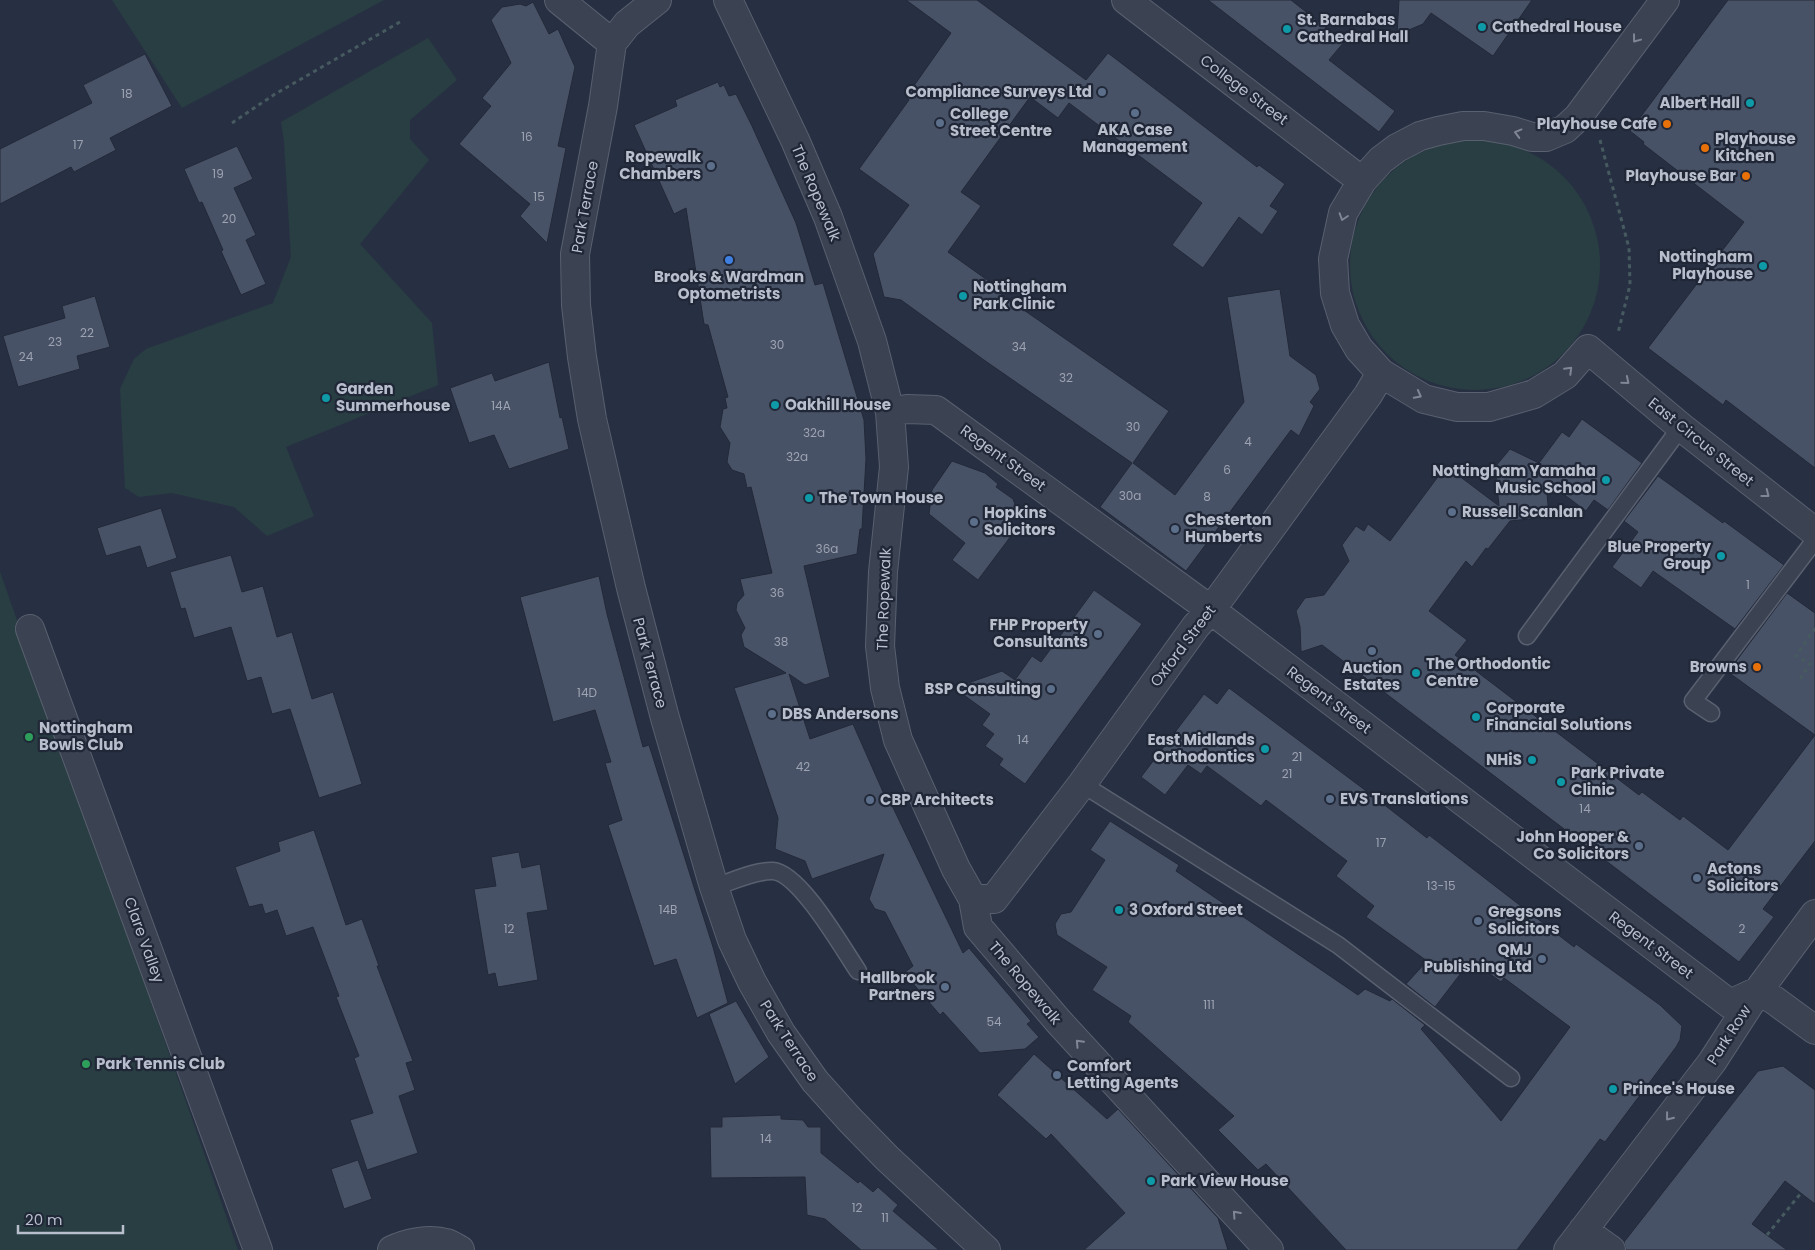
<svg xmlns="http://www.w3.org/2000/svg" width="1815" height="1250" viewBox="0 0 1815 1250" font-family="Poppins,sans-serif">
<style>
.green{fill:#293e43}
.building{fill:#485266;stroke:#222939}
.lines{fill:none;stroke-linecap:round;stroke-linejoin:round}
.service-casing{stroke:#59606f;stroke-width:19}
.minor-casing{stroke:#59606f;stroke-width:30}
.path{stroke:#475a60;stroke-width:3;stroke-dasharray:4 4;stroke-linecap:butt}
.service{stroke:#3b4252;stroke-width:16}
.minor{stroke:#3b4252;stroke-width:28}
.oneway{stroke:#808695}
.culture-dot{fill:#0f9aa8;stroke:#202737;stroke-width:2}
.service-dot{fill:#5c6f8a;stroke:#202737;stroke-width:2}
.food-dot{fill:#e8710a;stroke:#202737;stroke-width:2}
.shop-dot{fill:#3f7fe0;stroke:#202737;stroke-width:2}
.leisure-dot{fill:#2e9e5b;stroke:#202737;stroke-width:2}
.labels{text-anchor:middle;stroke-width:4.5;stroke-linejoin:round;paint-order:stroke}
.number-label{font-size:12px;fill:#9ca3b2}
.poi-label{font-size:15px;font-weight:bold;fill:#b8becc;stroke:#202737;text-anchor:start}
.street-label{font-size:15px;fill:#b8becc;stroke:#202737}
</style>
<rect width="100%" height="100%" fill="#273042"/>
<path class="green" d="M 112,0 L 384,0 L 182,108 Z
M 428,38 L 457,80 L 410,120 L 410,139 L 429,160 L 360,244 L 432,323 L 438,385 L 286,447 L 314,516 L 267,536 L 234,507 L 172,493 L 139,497 L 125,488 L 120,389 L 134,359 L 146,349 L 273,303 L 291,257 L 284,141 L 281,122 Z
M1350 265a125 125 0 1 1 250 0a125 125 0 1 1-250 0Z
M 0,572 L 238,1250 L 0,1250 Z"/>
<path class="building" d="M 906,0 L 977,0 L 1086,80 L 1108,53 L 1257,167 L 1259,165 L 1285,184 L 1270,206 L 1278,211 L 1262,235 L 1239,217 L 1203,268 L 1172,245 L 1202,203 L 1069,103 L 1058,118 L 1030,97 L 961,192 L 981,206 L 948,252 L 1000,289 L 998,292 L 1169,411 L 1133,463 L 1175,495 L 1244,402 L 1227,297 L 1280,289 L 1290,356 L 1316,375 L 1320,389 L 1310,402 L 1314,406 L 1299,436 L 1291,430 L 1186,571 L 1100,507 L 1132,463 L 984,360 L 901,300 L 884,297 L 873,254 L 909,205 L 859,169 L 909,100 L 906,97 L 951,33 Z
M 1208,0 L 1291,0 L 1344,42 L 1329,60 L 1395,111 L 1379,132 Z
M 1399,0 L 1532,0 L 1493,56 L 1431,13 L 1423,24 L 1397,35 Z
M 1728,0 L 1815,0 L 1815,468 L 1726,400 L 1723,405 L 1648,348 L 1744,222 L 1643,144 L 1644,142 L 1630,131 Z
M 533,2 L 549,34 L 558,29 L 575,67 L 558,146 L 566,148 L 547,243 L 520,216 L 530,204 L 459,144 L 491,106 L 482,98 L 511,63 L 491,20 L 502,7 L 520,4 L 526,6 Z
M 145,54 L 172,106 L 110,138 L 116,150 L 74,172 L 71,167 L 0,204 L 0,149 L 92,103 L 83,85 Z
M 718,82 L 720,87 L 724,85 L 729,96 L 736,94 L 752,126 L 796,223 L 815,285 L 823,283 L 864,420 L 866,459 L 862,529 L 860,529 L 857,554 L 804,566 L 830,677 L 805,685 L 789,674 L 810,739 L 853,724 L 884,794 L 886,793 L 963,953 L 969,948 L 1031,1021 L 1027,1024 L 1039,1037 L 1025,1049 L 980,1053 L 943,1012 L 940,1015 L 904,973 L 913,966 L 885,912 L 875,909 L 869,899 L 884,854 L 812,879 L 805,861 L 775,849 L 778,818 L 734,688 L 786,673 L 744,647 L 741,635 L 745,628 L 736,610 L 737,603 L 744,595 L 740,579 L 772,573 L 751,487 L 747,488 L 744,474 L 732,470 L 727,462 L 730,443 L 720,427 L 723,409 L 727,408 L 725,398 L 728,397 L 708,325 L 704,324 L 686,208 L 674,214 L 634,125 L 677,106 L 675,100 Z
M 237,146 L 253,179 L 234,188 L 256,235 L 246,240 L 266,284 L 241,295 L 221,251 L 223,250 L 202,202 L 199,203 L 184,169 Z
M 95,296 L 110,347 L 77,356 L 80,369 L 18,387 L 3,336 L 65,318 L 62,306 Z
M 549,362 L 560,418 L 562,417 L 569,449 L 509,469 L 494,435 L 469,443 L 450,388 L 492,373 L 495,381 Z
M 1582,419 L 1642,463 L 1608,510 L 1594,500 L 1586,511 L 1546,481 L 1549,517 L 1510,521 L 1488,549 L 1486,548 L 1472,567 L 1466,561 L 1429,611 L 1467,640 L 1455,655 L 1639,795 L 1642,792 L 1680,820 L 1683,816 L 1728,850 L 1815,735 L 1728,672 L 1787,593 L 1815,613 L 1815,841 L 1763,909 L 1774,917 L 1739,962 L 1322,645 L 1301,652 L 1300,627 L 1296,611 L 1305,598 L 1324,595 L 1349,561 L 1342,545 L 1356,526 L 1364,531 L 1368,524 L 1390,541 L 1446,466 L 1499,506 L 1495,467 L 1510,449 L 1539,463 L 1562,432 L 1569,437 Z
M 952,461 L 985,473 L 998,484 L 996,487 L 1013,499 L 1018,512 L 1003,530 L 1011,536 L 978,580 L 952,560 L 965,543 L 929,514 L 932,490 Z
M 1658,476 L 1723,523 L 1724,521 L 1784,565 L 1735,629 L 1653,571 L 1641,588 L 1612,567 L 1638,532 L 1624,521 Z
M 161,508 L 177,558 L 147,568 L 140,546 L 106,556 L 97,528 Z
M 231,555 L 242,592 L 263,586 L 277,637 L 292,632 L 312,699 L 333,692 L 362,784 L 319,798 L 290,709 L 272,714 L 261,677 L 247,681 L 231,627 L 194,638 L 185,608 L 181,609 L 170,572 Z
M 599,576 L 607,614 L 643,747 L 649,745 L 713,947 L 728,1003 L 697,1018 L 676,959 L 654,966 L 608,825 L 622,820 L 605,763 L 611,762 L 595,710 L 553,722 L 520,597 Z
M 1094,590 L 1142,624 L 1025,784 L 999,765 L 1003,759 L 985,746 L 994,734 L 982,725 L 990,714 L 954,688 L 1002,671 L 1015,680 L 1032,656 L 1041,662 Z
M 1229,688 L 1373,796 L 1427,838 L 1429,835 L 1574,947 L 1576,944 L 1660,1005 L 1682,1026 L 1680,1040 L 1676,1047 L 1605,1142 L 1600,1139 L 1517,1250 L 1346,1250 L 1266,1164 L 1258,1170 L 1218,1130 L 1234,1116 L 1128,1022 L 1131,1016 L 1092,990 L 1107,967 L 1057,935 L 1055,924 L 1061,914 L 1071,912 L 1105,860 L 1090,850 L 1110,821 L 1179,865 L 1176,871 L 1358,995 L 1365,989 L 1390,1001 L 1392,999 L 1425,1025 L 1421,1029 L 1501,1121 L 1570,1027 L 1504,978 L 1501,982 L 1471,960 L 1435,1007 L 1406,984 L 1427,961 L 1366,917 L 1374,906 L 1336,876 L 1347,861 L 1266,800 L 1261,806 L 1207,766 L 1201,774 L 1188,765 L 1165,795 L 1141,777 L 1204,694 L 1217,704 Z
M 314,830 L 346,925 L 362,919 L 379,966 L 377,966 L 413,1061 L 406,1063 L 415,1090 L 399,1096 L 418,1153 L 367,1170 L 350,1120 L 373,1113 L 354,1058 L 359,1056 L 336,997 L 339,996 L 313,927 L 286,936 L 277,910 L 265,914 L 262,904 L 249,907 L 235,867 L 280,851 L 278,842 Z
M 519,852 L 522,868 L 540,864 L 548,910 L 527,913 L 538,980 L 498,987 L 495,973 L 488,975 L 474,889 L 496,886 L 491,857 Z
M 736,1001 L 769,1057 L 735,1084 L 709,1014 Z
M 1034,1054 L 1107,1119 L 1118,1109 L 1218,1218 L 1228,1250 L 1084,1250 L 1125,1213 L 1051,1134 L 1046,1139 L 997,1095 Z
M 1783,1066 L 1815,1090 L 1815,1204 L 1785,1181 L 1752,1224 L 1787,1250 L 1626,1250 L 1624,1242 L 1758,1071 Z
M 781,1115 L 781,1119 L 803,1120 L 808,1127 L 821,1127 L 821,1153 L 858,1183 L 860,1181 L 873,1192 L 878,1187 L 898,1205 L 893,1211 L 939,1250 L 861,1250 L 825,1219 L 807,1215 L 805,1177 L 711,1178 L 710,1127 L 722,1127 L 722,1117 Z
M 358,1160 L 372,1199 L 344,1209 L 331,1169 Z"/>
<g class="lines">
<defs>
<path id="service" d="M 1527,636 L 1681,427
M 1711,713 L 1693,701 L 1815,540
M 1082,784 L 1338,945 L 1511,1078
M 714,887 C 731,882 756,870 773,871 C 800,873 843,949 858,971"/>
<path id="minor" d="M 559,0 L 612,43
M 657,0 L 627,24 L 612,43 L 603,106 L 575,254 L 576,305 L 582,357 L 592,419 L 631,588 L 665,718 L 714,887 L 732,940 L 752,982 L 781,1033 L 815,1081 L 850,1120 L 887,1158 L 986,1250
M 728,0 L 795,140 L 828,217 L 872,341 L 890,412 L 894,467 L 883,572 L 880,646 L 885,688 L 898,740 L 956,869 L 973,899 L 978,927 L 1059,1022 L 1269,1250
M 1126,0 L 1362,181
M 1665,0 L 1578,117 L 1565,129 L 1546,137 L 1532,137 L 1513,131 L 1484,126 L 1463,126 L 1438,131 L 1420,136 L 1397,148 L 1381,160 L 1362,181 L 1343,213 L 1333,259 L 1335,293 L 1345,325 L 1359,349 L 1381,373 L 1424,399 L 1457,407 L 1489,407 L 1534,394 L 1565,375 L 1588,349 L 1681,427 L 1815,532
M 890,412 L 907,409 L 936,410 L 1211,610 L 1730,1004 L 1758,991
M 30,629 L 258,1250
M 973,899 L 994,899 L 1082,784 L 1196,626 L 1211,610 L 1368,395 L 1381,373
M 1758,991 L 1774,1000 L 1815,1030
M 1583,1230 L 1611,1250
M 392,1250 C 406,1243 430,1238 446,1243 C 451,1244 456,1248 460,1250
M 1568,1250 L 1712,1062 L 1758,991 L 1815,914"/>
</defs>
<use href="#service" class="service-casing"/>
<use href="#minor" class="minor-casing"/>
<path class="path" d="M 232,123 L 275,94 L 400,22
M 1600,140 L 1629,248 L 1630,285 L 1618,333
M 1800,679 L 1810,664 L 1796,656 L 1815,628
M 1767,1235 L 1801,1193"/>
<use href="#service" class="service"/>
<use href="#minor" class="minor"/>
</g>
<defs><path id="oneway-chevron" d="M-2-3.5L2.5 0L-2 3.5" fill="none" stroke-width="1.6" stroke-linecap="round" stroke-linejoin="round" transform="scale(1.25)"/></defs>
<g class="oneway">
<use href="#oneway-chevron" transform="translate(1636 39) rotate(127)"/>
<use href="#oneway-chevron" transform="translate(1518 133) rotate(-165)"/>
<use href="#oneway-chevron" transform="translate(1343 217) rotate(108)"/>
<use href="#oneway-chevron" transform="translate(1569 370) rotate(-45)"/>
<use href="#oneway-chevron" transform="translate(1626 381) rotate(40)"/>
<use href="#oneway-chevron" transform="translate(1418 395) rotate(28)"/>
<use href="#oneway-chevron" transform="translate(1766 494) rotate(38)"/>
<use href="#oneway-chevron" transform="translate(1079 1043) rotate(-133)"/>
<use href="#oneway-chevron" transform="translate(1669 1117) rotate(128)"/>
<use href="#oneway-chevron" transform="translate(1236 1214) rotate(-132)"/>
</g>
<g class="culture-dot">
<circle cx="1482" cy="27" r="5"/>
<circle cx="1287" cy="29" r="5"/>
<circle cx="1750" cy="103" r="5"/>
<circle cx="1763" cy="266" r="5"/>
<circle cx="963" cy="296" r="5"/>
<circle cx="326" cy="398" r="5"/>
<circle cx="775" cy="405" r="5"/>
<circle cx="1606" cy="480" r="5"/>
<circle cx="809" cy="498" r="5"/>
<circle cx="1721" cy="556" r="5"/>
<circle cx="1416" cy="673" r="5"/>
<circle cx="1476" cy="717" r="5"/>
<circle cx="1265" cy="749" r="5"/>
<circle cx="1532" cy="760" r="5"/>
<circle cx="1561" cy="782" r="5"/>
<circle cx="1119" cy="910" r="5"/>
<circle cx="1613" cy="1089" r="5"/>
<circle cx="1151" cy="1181" r="5"/>
</g>
<g class="service-dot">
<circle cx="1102" cy="92" r="5"/>
<circle cx="1135" cy="113" r="5"/>
<circle cx="940" cy="123" r="5"/>
<circle cx="711" cy="166" r="5"/>
<circle cx="1452" cy="512" r="5"/>
<circle cx="974" cy="522" r="5"/>
<circle cx="1175" cy="529" r="5"/>
<circle cx="1098" cy="634" r="5"/>
<circle cx="1372" cy="651" r="5"/>
<circle cx="1051" cy="689" r="5"/>
<circle cx="772" cy="714" r="5"/>
<circle cx="1330" cy="799" r="5"/>
<circle cx="870" cy="800" r="5"/>
<circle cx="1639" cy="846" r="5"/>
<circle cx="1697" cy="878" r="5"/>
<circle cx="1478" cy="921" r="5"/>
<circle cx="1542" cy="959" r="5"/>
<circle cx="945" cy="987" r="5"/>
<circle cx="1057" cy="1075" r="5"/>
</g>
<g class="food-dot">
<circle cx="1667" cy="124" r="5"/>
<circle cx="1705" cy="148" r="5"/>
<circle cx="1746" cy="176" r="5"/>
<circle cx="1757" cy="667" r="5"/>
</g>
<circle class="shop-dot" cx="729" cy="260" r="5"/>
<g class="leisure-dot">
<circle cx="29" cy="737" r="5"/>
<circle cx="86" cy="1064" r="5"/>
</g>
<g class="labels">
<g class="number-label">
<text x="127" y="98">18</text>
<text x="527" y="141">16</text>
<text x="78" y="149">17</text>
<text x="218" y="178">19</text>
<text x="539" y="201">15</text>
<text x="229" y="223">20</text>
<text x="87" y="337">22</text>
<text x="55" y="346">23</text>
<text x="777" y="349">30</text>
<text x="1019" y="351">34</text>
<text x="26" y="361">24</text>
<text x="1066" y="382">32</text>
<text x="501" y="410">14A</text>
<text x="1133" y="431">30</text>
<text x="814" y="437">32a</text>
<text x="1248" y="446">4</text>
<text x="797" y="461">32a</text>
<text x="1227" y="474">6</text>
<text x="1130" y="500">30a</text>
<text x="1207" y="501">8</text>
<text x="827" y="553">36a</text>
<text x="1748" y="589">1</text>
<text x="777" y="597">36</text>
<text x="781" y="646">38</text>
<text x="587" y="697">14D</text>
<text x="1023" y="744">14</text>
<text x="1297" y="761">21</text>
<text x="803" y="771">42</text>
<text x="1287" y="778">21</text>
<text x="1585" y="813">14</text>
<text x="1381" y="847">17</text>
<text x="1441" y="890">13-15</text>
<text x="668" y="914">14B</text>
<text x="509" y="933">12</text>
<text x="1742" y="933">2</text>
<text x="1209" y="1009">111</text>
<text x="994" y="1026">54</text>
<text x="766" y="1143">14</text>
<text x="857" y="1212">12</text>
<text x="885" y="1222">11</text>
</g>
<g class="poi-label">
<text x="1297" y="25">St. Barnabas<tspan x="1297" dy="17">Cathedral Hall</tspan></text>
<text x="1492" y="32">Cathedral House</text>
<text x="1092" y="97" text-anchor="end">Compliance Surveys Ltd</text>
<text x="1740" y="108" text-anchor="end">Albert Hall</text>
<text x="950" y="119">College<tspan x="950" dy="17">Street Centre</tspan></text>
<text x="1657" y="129" text-anchor="end">Playhouse Cafe</text>
<text x="1135" y="135" text-anchor="middle">AKA Case<tspan x="1135" dy="17">Management</tspan></text>
<text x="1715" y="144">Playhouse<tspan x="1715" dy="17">Kitchen</tspan></text>
<text x="701" y="162" text-anchor="end">Ropewalk<tspan x="701" dy="17">Chambers</tspan></text>
<text x="1736" y="181" text-anchor="end">Playhouse Bar</text>
<text x="1753" y="262" text-anchor="end">Nottingham<tspan x="1753" dy="17">Playhouse</tspan></text>
<text x="729" y="282" text-anchor="middle">Brooks &amp; Wardman<tspan x="729" dy="17">Optometrists</tspan></text>
<text x="973" y="292">Nottingham<tspan x="973" dy="17">Park Clinic</tspan></text>
<text x="336" y="394">Garden<tspan x="336" dy="17">Summerhouse</tspan></text>
<text x="785" y="410">Oakhill House</text>
<text x="1596" y="476" text-anchor="end">Nottingham Yamaha<tspan x="1596" dy="17">Music School</tspan></text>
<text x="819" y="503">The Town House</text>
<text x="1462" y="517">Russell Scanlan</text>
<text x="984" y="518">Hopkins<tspan x="984" dy="17">Solicitors</tspan></text>
<text x="1185" y="525">Chesterton<tspan x="1185" dy="17">Humberts</tspan></text>
<text x="1711" y="552" text-anchor="end">Blue Property<tspan x="1711" dy="17">Group</tspan></text>
<text x="1088" y="630" text-anchor="end">FHP Property<tspan x="1088" dy="17">Consultants</tspan></text>
<text x="1426" y="669">The Orthodontic<tspan x="1426" dy="17">Centre</tspan></text>
<text x="1747" y="672" text-anchor="end">Browns</text>
<text x="1372" y="673" text-anchor="middle">Auction<tspan x="1372" dy="17">Estates</tspan></text>
<text x="1041" y="694" text-anchor="end">BSP Consulting</text>
<text x="1486" y="713">Corporate<tspan x="1486" dy="17">Financial Solutions</tspan></text>
<text x="782" y="719">DBS Andersons</text>
<text x="39" y="733">Nottingham<tspan x="39" dy="17">Bowls Club</tspan></text>
<text x="1255" y="745" text-anchor="end">East Midlands<tspan x="1255" dy="17">Orthodontics</tspan></text>
<text x="1522" y="765" text-anchor="end">NHiS</text>
<text x="1571" y="778">Park Private<tspan x="1571" dy="17">Clinic</tspan></text>
<text x="1340" y="804">EVS Translations</text>
<text x="880" y="805">CBP Architects</text>
<text x="1629" y="842" text-anchor="end">John Hooper &amp;<tspan x="1629" dy="17">Co Solicitors</tspan></text>
<text x="1707" y="874">Actons<tspan x="1707" dy="17">Solicitors</tspan></text>
<text x="1129" y="915">3 Oxford Street</text>
<text x="1488" y="917">Gregsons<tspan x="1488" dy="17">Solicitors</tspan></text>
<text x="1532" y="955" text-anchor="end">QMJ<tspan x="1532" dy="17">Publishing Ltd</tspan></text>
<text x="935" y="983" text-anchor="end">Hallbrook<tspan x="935" dy="17">Partners</tspan></text>
<text x="96" y="1069">Park Tennis Club</text>
<text x="1067" y="1071">Comfort<tspan x="1067" dy="17">Letting Agents</tspan></text>
<text x="1623" y="1094">Prince's House</text>
<text x="1161" y="1186">Park View House</text>
</g>
<g class="street-label">
<text transform="translate(1244 90) rotate(37)" y="5">College Street</text>
<text transform="translate(816 193) rotate(67)" y="5">The Ropewalk</text>
<text transform="translate(585 207) rotate(-80)" y="5">Park Terrace</text>
<text transform="translate(1701 442) rotate(39)" y="5">East Circus Street</text>
<text transform="translate(1003 458) rotate(36)" y="5">Regent Street</text>
<text transform="translate(884 599) rotate(-88)" y="5">The Ropewalk</text>
<text transform="translate(1183 646) rotate(-53)" y="5">Oxford Street</text>
<text transform="translate(650 663) rotate(75)" y="5">Park Terrace</text>
<text transform="translate(1329 700) rotate(37)" y="5">Regent Street</text>
<text transform="translate(144 940) rotate(70)" y="5">Clare Valley</text>
<text transform="translate(1651 945) rotate(37)" y="5">Regent Street</text>
<text transform="translate(1025 983) rotate(50)" y="5">The Ropewalk</text>
<text transform="translate(1729 1035) rotate(-57)" y="5">Park Row</text>
<text transform="translate(789 1041) rotate(57)" y="5">Park Terrace</text>
</g>
</g>
<path d="M18 1225v8h105v-8" fill="none" stroke="#b8becc" stroke-width="2.5"/>
<text x="25" y="1225" font-size="15" fill="#b8becc" stroke="#202737" stroke-width="4" paint-order="stroke">20 m</text>
</svg>
